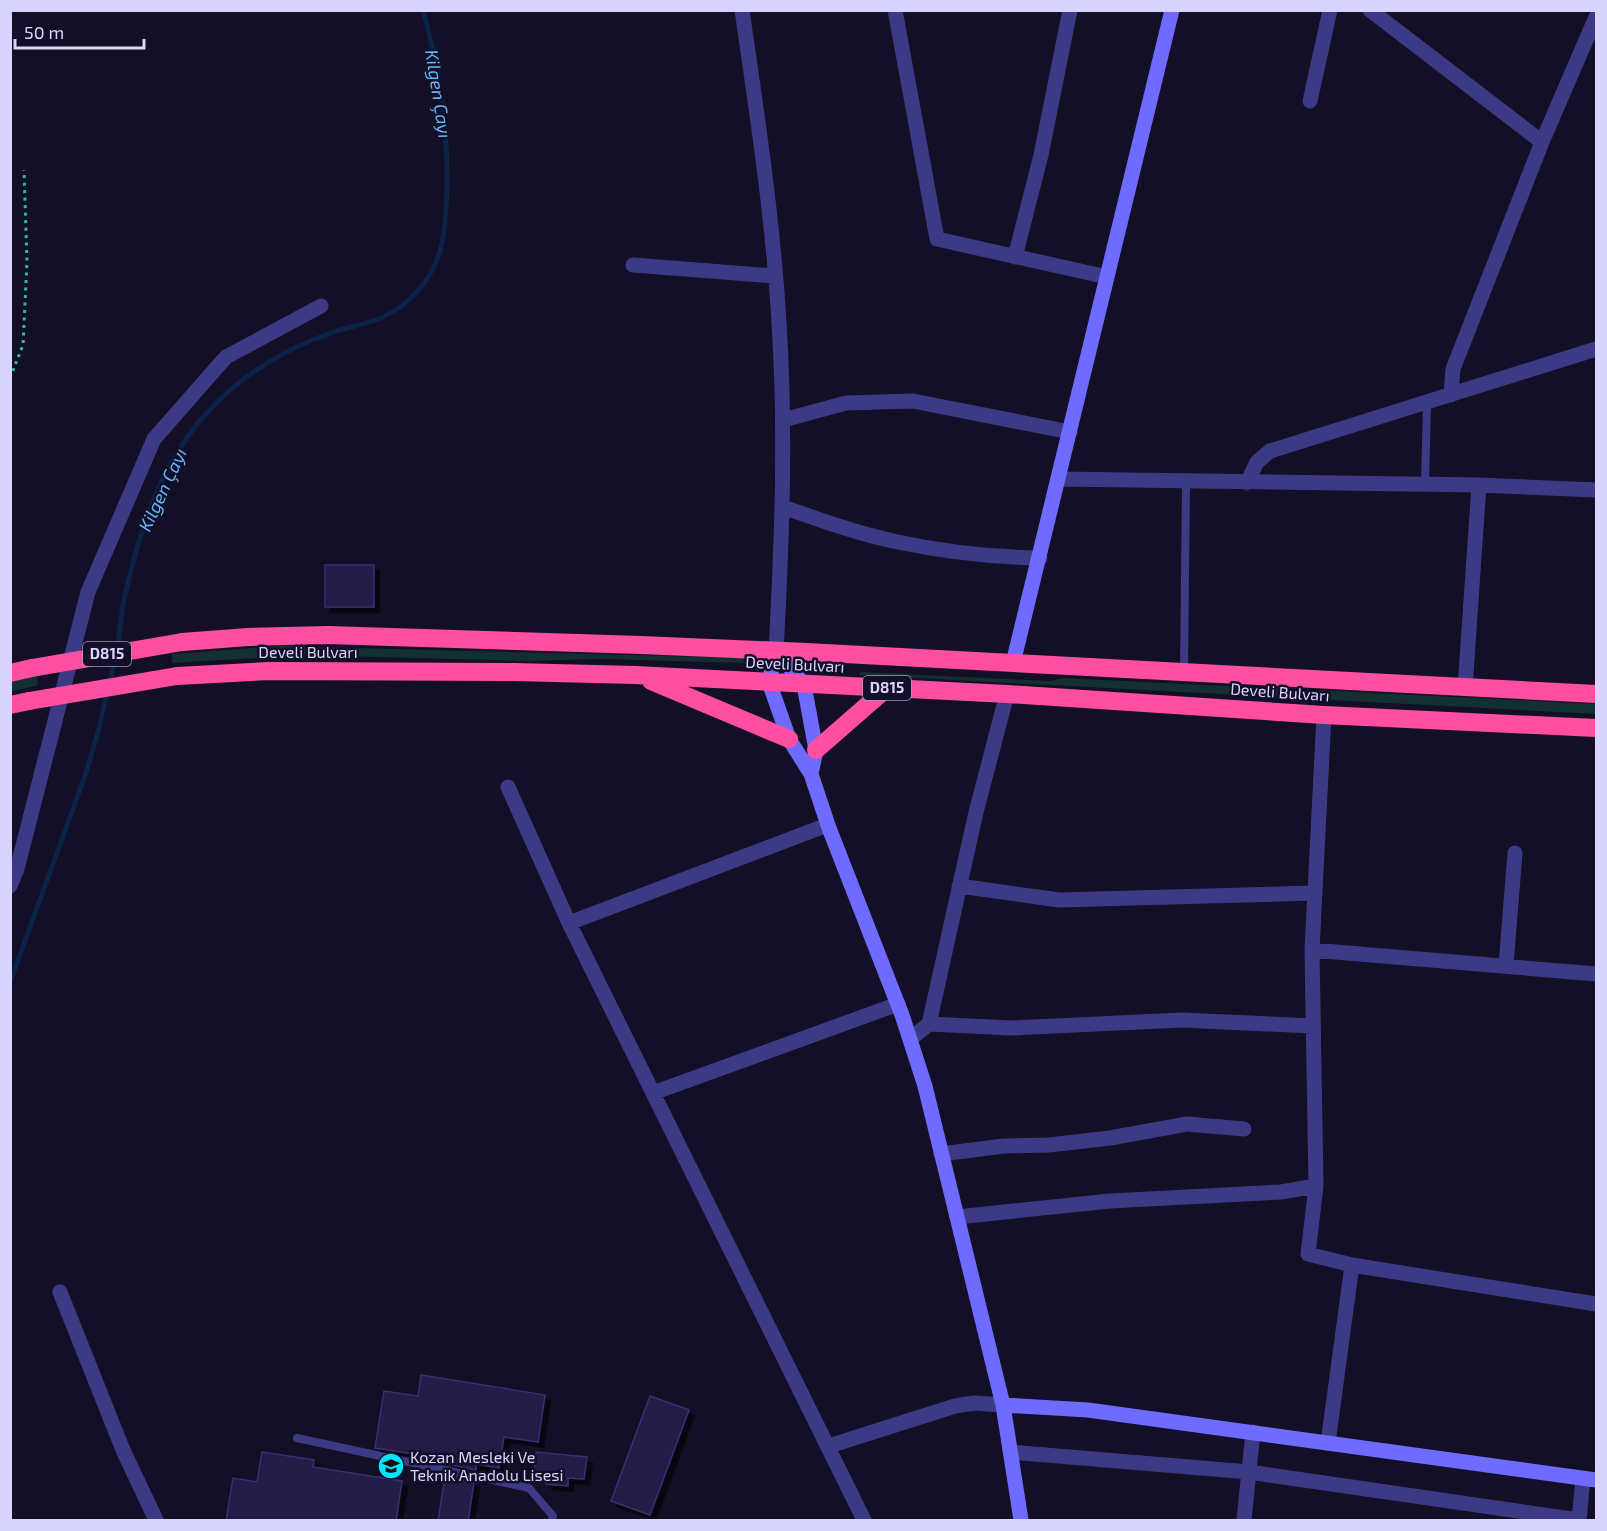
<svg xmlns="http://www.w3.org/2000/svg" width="1607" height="1531" viewBox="0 0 1607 1531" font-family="'Exo 2',sans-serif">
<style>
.green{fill:#12302f}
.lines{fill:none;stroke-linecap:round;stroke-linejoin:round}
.stream{stroke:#0c2248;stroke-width:5}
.building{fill:#241b47;stroke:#3b2d73;stroke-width:1.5;filter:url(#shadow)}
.path{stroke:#2fb8b0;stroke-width:3;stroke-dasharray:3 4.5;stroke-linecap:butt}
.lane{stroke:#3d3a85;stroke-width:8}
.street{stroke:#3d3a85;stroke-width:15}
.secondary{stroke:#6f6bff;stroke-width:15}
.highway{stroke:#ff4fa3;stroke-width:18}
.highway-bridge{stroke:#ff4fa3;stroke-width:18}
.labels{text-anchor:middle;stroke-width:5;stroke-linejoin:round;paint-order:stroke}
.shield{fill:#130f26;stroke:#9e99be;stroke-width:1.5}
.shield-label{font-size:15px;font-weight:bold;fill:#d9d4ff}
.street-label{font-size:16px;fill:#d9d4ff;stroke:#130f26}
.poi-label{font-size:16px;fill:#d9d4ff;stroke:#130f26;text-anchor:start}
.water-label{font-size:18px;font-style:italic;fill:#62b6ff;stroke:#130f26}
</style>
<defs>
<filter id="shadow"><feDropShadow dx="5.5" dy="5.5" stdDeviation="0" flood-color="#0009"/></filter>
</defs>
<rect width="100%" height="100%" fill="#130f26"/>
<path class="green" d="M 280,646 L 743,658 L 744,663 L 602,659 L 526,661 L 304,655 L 172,663 L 172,654 Z
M 860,672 L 1050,681 L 1063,678 L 1596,704 L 1596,714 L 859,675 Z
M 37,676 L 38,685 L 11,692 L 11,682 Z"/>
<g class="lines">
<path class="stream" d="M 117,649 C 120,631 121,613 125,595 C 139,532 161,464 205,415 C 239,376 285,349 333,332 C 349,327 366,324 381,318 C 408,306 428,284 438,257 C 444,241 445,224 446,208 C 450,141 441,75 423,10
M 10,982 L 85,776 L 98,732 L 115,658"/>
</g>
<path class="building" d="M 325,565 L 374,565 L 374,607 L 325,607 Z
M 421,1375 L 545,1395 L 538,1442 L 504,1437 L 499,1468 L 476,1464 L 476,1470 L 447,1464 L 448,1459 L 375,1448 L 384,1391 L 418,1396 Z
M 650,1396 L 689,1410 L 650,1515 L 611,1501 Z
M 262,1452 L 314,1460 L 313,1467 L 402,1481 L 396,1521 L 226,1521 L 233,1478 L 257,1482 Z
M 536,1452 L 587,1457 L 584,1479 L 568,1478 L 568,1486 L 546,1484 L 547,1475 L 534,1473 Z
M 445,1476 L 474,1482 L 468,1521 L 438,1521 Z"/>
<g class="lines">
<path class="path" d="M 10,378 L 23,345 L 27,262 L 24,170"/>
<path class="lane" d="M 1425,484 L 1427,402
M 1184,673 L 1186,482
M 297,1438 L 529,1488 L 553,1516 L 552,1520"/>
<path class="street" d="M 742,10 C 757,114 773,218 779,323 C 786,432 782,541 776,651
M 895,10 L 937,239 L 1107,277
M 1370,10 L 1542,142
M 1310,101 L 1330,10
M 1015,257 L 1041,155 L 1070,10
M 633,265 L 775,276
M 1451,395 L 1453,369 L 1542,142 L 1596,17
M 783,420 L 846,403 L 913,401 L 1070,432
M 1059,479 L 1479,485 L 1596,490
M 1247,483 L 1257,462 L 1270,451 L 1596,349
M 783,507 C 820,520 859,534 898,542 C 944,552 992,557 1040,558
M 1465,688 L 1479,485
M 1324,715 L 1312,950 L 1316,1186 L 1308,1254 L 1352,1265 L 1596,1304
M 508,787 L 569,923 L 864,1520
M 10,886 L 17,869 L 88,592 L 154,439 L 226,357 L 321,306
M 959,886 L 1059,900 L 1315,893
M 569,923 L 822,827 L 829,828
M 1312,950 L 1596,974
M 1506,965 L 1515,853
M 929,1024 L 976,812 L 1007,694
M 910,1039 L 929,1024 L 1012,1028 L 1182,1020 L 1313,1026
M 653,1093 L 898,1004
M 941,1154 L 1004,1146 L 1049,1145 L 1110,1138 L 1187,1124 L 1244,1129
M 957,1217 L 1110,1201 L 1281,1192 L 1316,1186
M 60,1292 L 123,1450 L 156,1520
M 1328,1443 L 1352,1265
M 829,1446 L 955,1406 L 974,1403 L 1003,1405
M 1010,1452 L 1249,1472 L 1579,1520
M 1244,1520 L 1253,1432
M 1579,1520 L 1583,1478"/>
<path class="secondary" d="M 776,651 L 769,682 L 789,739 L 811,774 L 829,828 L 902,1015 L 925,1086 L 1003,1405 L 1021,1520
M 776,651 L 804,685 L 816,750 L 811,774
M 1013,663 L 1172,10
M 1003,1405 L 1088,1410 L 1596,1480"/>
<path class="highway" d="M 182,642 L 248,637 L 328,635 L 641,645 L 807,652 L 1596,694
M 10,673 L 32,668
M 177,676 L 269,671 L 514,672 L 635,675 L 1007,694 L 1324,715 L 1596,728
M 651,681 L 789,739
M 10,705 L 29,701
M 816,750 L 887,688"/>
<path class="highway-bridge" d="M 32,668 L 182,642
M 29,701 L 177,676"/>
</g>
<defs>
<symbol id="school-disc" viewBox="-11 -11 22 22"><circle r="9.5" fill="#00e5ff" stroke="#130f26"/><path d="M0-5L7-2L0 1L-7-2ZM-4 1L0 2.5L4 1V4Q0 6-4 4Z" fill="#111"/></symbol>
</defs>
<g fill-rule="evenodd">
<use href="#school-disc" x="376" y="1451" width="30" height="30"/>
</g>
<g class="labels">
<g class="shield">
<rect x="83" y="642" width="48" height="24" rx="4.5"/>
<rect x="863" y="676" width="48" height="24" rx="4.5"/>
</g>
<g class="shield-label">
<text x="107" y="659">D815</text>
<text x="887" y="693">D815</text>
</g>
<g class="street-label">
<text x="308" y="658">Develi Bulvarı</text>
<text transform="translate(795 664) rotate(3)" y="6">Develi Bulvarı</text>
<text transform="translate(1280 692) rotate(4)" y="6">Develi Bulvarı</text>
</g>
<g class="poi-label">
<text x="410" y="1463">Kozan Mesleki Ve<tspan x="410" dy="18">Teknik Anadolu Lisesi</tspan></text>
</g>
<g class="water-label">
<text transform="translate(438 94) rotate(81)" y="6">Kilgen Çayı</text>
<text transform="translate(163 490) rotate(-65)" y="6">Kilgen Çayı</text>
</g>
</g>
<rect width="1607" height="1531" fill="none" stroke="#d9d4ff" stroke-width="24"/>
<path d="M15 39v9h129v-9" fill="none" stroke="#d9d4ff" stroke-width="3"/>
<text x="24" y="39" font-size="18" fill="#d9d4ff" stroke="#130f26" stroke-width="4.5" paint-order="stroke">50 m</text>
</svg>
